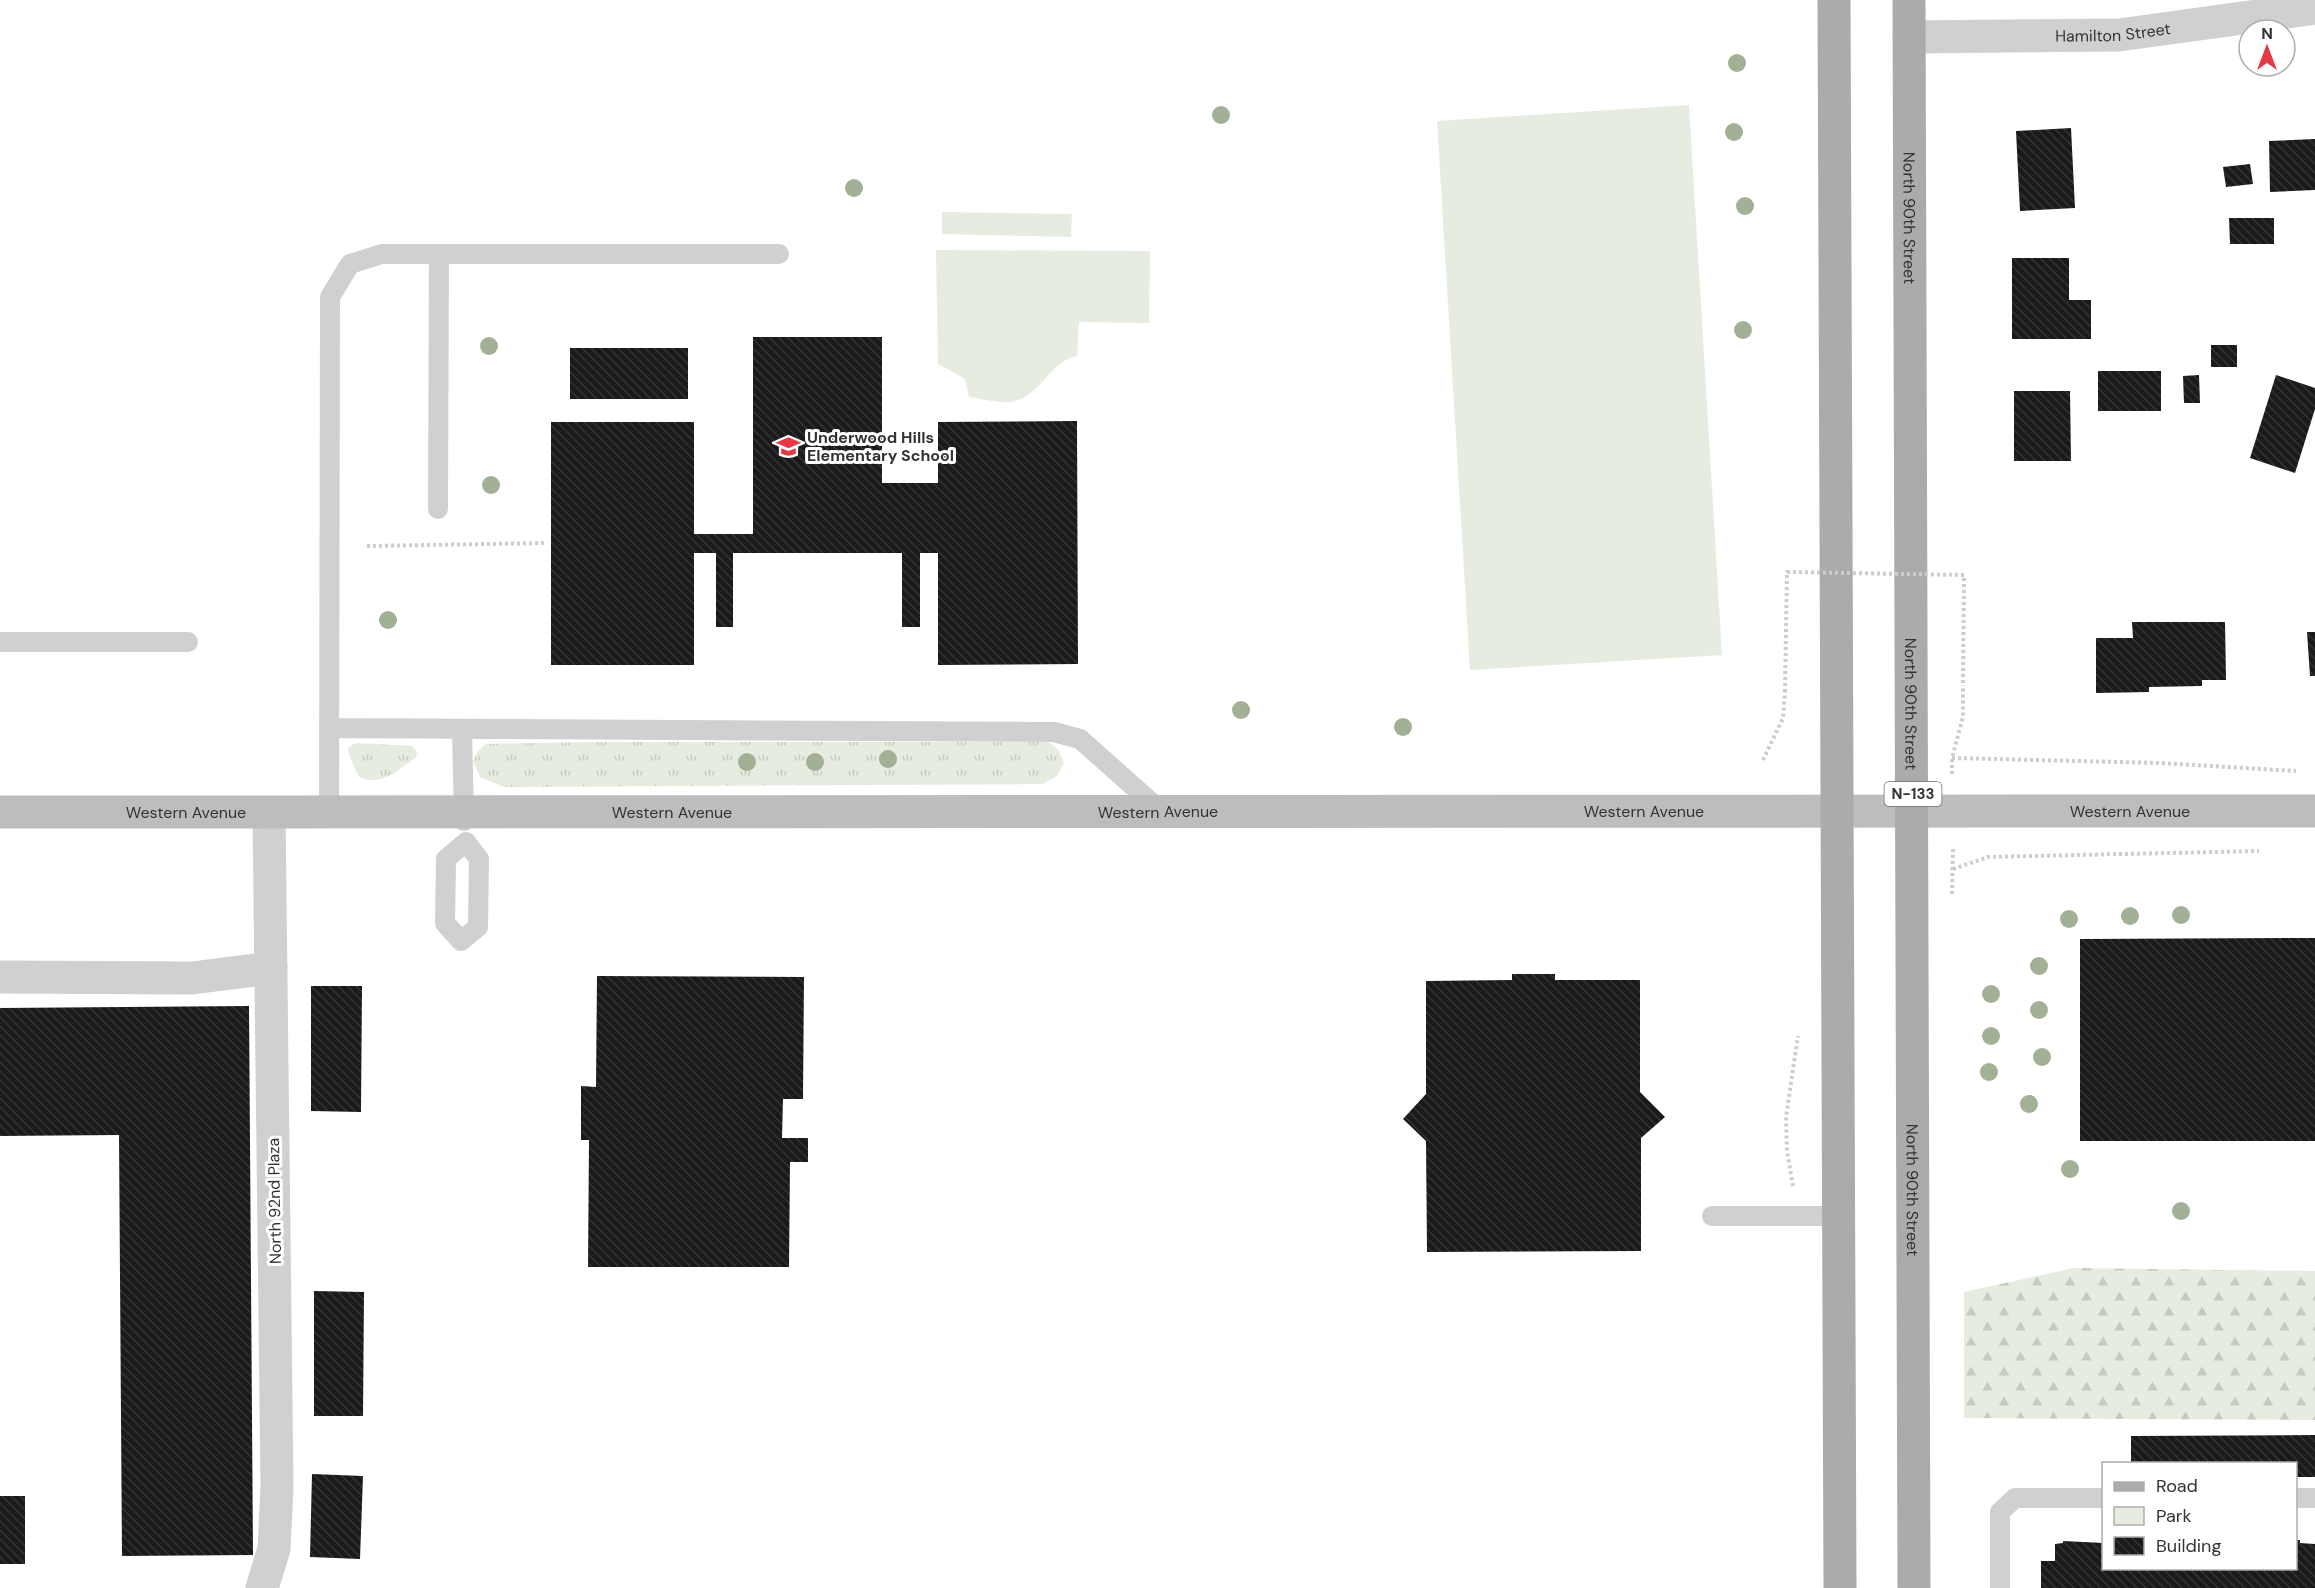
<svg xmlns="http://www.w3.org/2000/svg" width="2315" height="1588" viewBox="0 0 2315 1588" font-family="'DM Sans',sans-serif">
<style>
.grass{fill:url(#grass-tufts)}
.forest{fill:url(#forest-firs)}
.green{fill:#e6ecdf}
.building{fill:url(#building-back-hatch)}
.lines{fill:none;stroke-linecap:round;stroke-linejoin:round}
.path{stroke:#cdcdcd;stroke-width:4;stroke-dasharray:3 3;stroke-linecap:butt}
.lane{stroke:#d0d0d0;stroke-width:20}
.street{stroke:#d0d0d0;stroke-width:33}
.secondary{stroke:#bdbdbd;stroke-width:33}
.primary{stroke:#ababab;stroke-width:33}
.path-bridge{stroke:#cdcdcd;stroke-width:4;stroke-dasharray:3 3;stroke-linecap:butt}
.tree{fill:#a2b095}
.labels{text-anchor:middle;stroke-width:6;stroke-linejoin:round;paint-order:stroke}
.shield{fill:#fff;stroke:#707070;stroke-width:1.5}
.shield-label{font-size:15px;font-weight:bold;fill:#333}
.street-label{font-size:16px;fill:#333;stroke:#fff}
.poi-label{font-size:16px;font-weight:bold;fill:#333;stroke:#fff;text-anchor:start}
</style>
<defs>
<pattern id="grass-tufts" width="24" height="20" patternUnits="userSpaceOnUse" patternTransform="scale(1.5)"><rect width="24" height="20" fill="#e6ecdf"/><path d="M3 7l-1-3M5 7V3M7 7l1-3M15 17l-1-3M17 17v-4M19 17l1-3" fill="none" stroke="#c6cbc0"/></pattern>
<pattern id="forest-firs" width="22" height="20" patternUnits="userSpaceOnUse" patternTransform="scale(1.5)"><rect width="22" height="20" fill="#e6ecdf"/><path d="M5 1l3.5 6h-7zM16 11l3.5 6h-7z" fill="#c6cbc0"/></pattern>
<pattern id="building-back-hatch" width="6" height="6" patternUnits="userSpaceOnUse" patternTransform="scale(1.5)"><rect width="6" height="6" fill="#1a1a1a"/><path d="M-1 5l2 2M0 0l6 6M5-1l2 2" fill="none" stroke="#333"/></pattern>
</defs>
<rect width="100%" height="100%" fill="#fff"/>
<path class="grass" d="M 596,742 L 1048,742 L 1057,748 L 1064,763 L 1057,776 L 1043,784 L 504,787 L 480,777 L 473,761 L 478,751 L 486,744 Z
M 356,743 L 412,746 L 417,752 L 416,757 C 398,770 382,787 359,777 L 350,758 L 348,748 Z"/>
<path class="forest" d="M 2074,1268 L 2315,1271 L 2315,1420 L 1964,1418 L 1964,1292 Z"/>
<path class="green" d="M 1689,105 L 1722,655 L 1470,670 L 1437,121 Z
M 942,212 L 1072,214 L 1071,237 L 942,234 Z
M 936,250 L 1150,251 L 1149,323 L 1079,322 L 1077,356 C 1052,361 1043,389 1021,399 C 1007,406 983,399 969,397 L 965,379 L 938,364 Z"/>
<path class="building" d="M 2071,128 L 2075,208 L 2020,211 L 2016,131 Z
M 2315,139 L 2315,190 L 2270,192 L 2269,141 Z
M 2250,164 L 2253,184 L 2226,187 L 2223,167 Z
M 2229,218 L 2274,218 L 2274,244 L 2230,244 Z
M 2012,258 L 2069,258 L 2069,300 L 2091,300 L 2091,339 L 2012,339 Z
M 753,337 L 882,337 L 882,483 L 938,483 L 938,422 L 1077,421 L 1078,664 L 938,665 L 938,553 L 920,553 L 920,627 L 902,627 L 902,553 L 733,553 L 733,627 L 716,627 L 716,553 L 694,553 L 694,665 L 551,665 L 551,422 L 694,422 L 694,534 L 753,534 Z
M 2211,345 L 2237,345 L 2237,367 L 2211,367 Z
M 570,348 L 688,348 L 688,399 L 570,399 Z
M 2098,371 L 2161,371 L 2161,411 L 2098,411 Z
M 2199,375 L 2200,403 L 2184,403 L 2183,376 Z
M 2276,375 L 2315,388 L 2315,409 L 2295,473 L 2250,458 Z
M 2014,391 L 2070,391 L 2071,461 L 2014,461 Z
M 2132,622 L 2225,622 L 2226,680 L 2202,680 L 2202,686 L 2149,687 L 2149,692 L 2096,693 L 2096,638 L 2133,638 Z
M 2307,632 L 2315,632 L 2315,676 L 2310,676 Z
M 2315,938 L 2315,1141 L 2080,1141 L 2080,939 Z
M 1512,974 L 1555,974 L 1555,980 L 1640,980 L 1640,1092 L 1665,1117 L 1641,1138 L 1641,1251 L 1427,1252 L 1426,1141 L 1403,1119 L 1426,1094 L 1426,981 L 1512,980 Z
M 597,976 L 804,977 L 803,1099 L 783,1099 L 782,1138 L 808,1138 L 808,1162 L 790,1162 L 789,1267 L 588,1267 L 589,1140 L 581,1140 L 581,1086 L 596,1087 Z
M 311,986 L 362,986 L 361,1112 L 311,1111 Z
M 249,1006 L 253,1555 L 122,1556 L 119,1135 L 0,1136 L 0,1008 Z
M 314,1291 L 364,1292 L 363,1416 L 314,1416 Z
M 2315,1435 L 2315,1477 L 2296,1477 L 2296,1464 L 2131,1464 L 2131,1436 Z
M 312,1474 L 363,1476 L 360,1559 L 310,1557 Z
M 0,1496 L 25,1496 L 25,1564 L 0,1564 Z
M 2296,1540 L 2300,1540 L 2300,1543 L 2315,1544 L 2315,1588 L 2041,1588 L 2041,1561 L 2055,1561 L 2055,1544 L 2063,1543 L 2063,1541 L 2104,1543 L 2104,1568 L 2296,1568 Z"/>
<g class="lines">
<path class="path" d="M 367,546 L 545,543
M 1952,758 L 2160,763 L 2296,771
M 1763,760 L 1783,718 L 1785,692
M 1952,774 L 1952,758 L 1963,717 L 1963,685
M 1953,869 L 1988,857 L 2259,851
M 1952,894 L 1953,848
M 1793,1186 L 1787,1151 L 1786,1117 L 1798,1036"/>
<path class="lane" d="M 438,509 L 439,254
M 0,642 L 188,642
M 329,728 L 1054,732 L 1080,739 L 1161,811
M 462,729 L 464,821
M 329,813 L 330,297 L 350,264 L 382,254 L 779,254
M 466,842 L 479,859 L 478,927 L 461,941 L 445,923 L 446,859 Z
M 1712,1216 L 1839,1216
M 2296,1498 L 2315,1498
M 2000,1588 L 2000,1512 L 2015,1498 L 2104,1498"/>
<g class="street">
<path id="s1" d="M 1909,37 L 2119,35 L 2315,8"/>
<path d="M 0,977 L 192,978 L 271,968"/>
<path d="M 262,1588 L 274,1549 L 277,1487 L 269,813"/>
</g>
<path class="secondary" id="s2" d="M 0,812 L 2315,811"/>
<g class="primary">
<path d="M 1834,0 L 1840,1588"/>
<path id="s3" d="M 1909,0 L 1914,1588"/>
</g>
<path class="path-bridge" d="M 1785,692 L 1787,572 L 1964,575 L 1963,685"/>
</g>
<g class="tree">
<circle cx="1737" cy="63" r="9"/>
<circle cx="1221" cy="115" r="9"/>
<circle cx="1734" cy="132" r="9"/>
<circle cx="854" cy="188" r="9"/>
<circle cx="1745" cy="206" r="9"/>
<circle cx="1743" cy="330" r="9"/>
<circle cx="489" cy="346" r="9"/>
<circle cx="491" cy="485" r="9"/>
<circle cx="388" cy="620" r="9"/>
<circle cx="1241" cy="710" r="9"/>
<circle cx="1403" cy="727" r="9"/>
<circle cx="888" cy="759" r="9"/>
<circle cx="747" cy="762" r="9"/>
<circle cx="815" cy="762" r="9"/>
<circle cx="2181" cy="915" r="9"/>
<circle cx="2130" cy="916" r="9"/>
<circle cx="2069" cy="919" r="9"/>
<circle cx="2039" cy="966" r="9"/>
<circle cx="1991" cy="994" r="9"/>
<circle cx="2039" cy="1010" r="9"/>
<circle cx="1991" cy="1036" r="9"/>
<circle cx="2042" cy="1057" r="9"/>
<circle cx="1989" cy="1072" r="9"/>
<circle cx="2029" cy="1104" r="9"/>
<circle cx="2070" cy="1169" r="9"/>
<circle cx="2181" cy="1211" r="9"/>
</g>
<defs>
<symbol id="school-bare" viewBox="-9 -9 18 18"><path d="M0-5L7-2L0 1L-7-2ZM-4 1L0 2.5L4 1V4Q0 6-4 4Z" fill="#e63946" stroke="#fff" stroke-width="2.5" paint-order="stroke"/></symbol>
</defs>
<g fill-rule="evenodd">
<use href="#school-bare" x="772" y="430" width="33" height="33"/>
</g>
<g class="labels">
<rect class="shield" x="1884.5" y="782" width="57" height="24" rx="4.5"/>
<g class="shield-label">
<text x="1913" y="799">N-133</text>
</g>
<g class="street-label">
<text dy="6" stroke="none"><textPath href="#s1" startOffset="204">Hamilton Street</textPath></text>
<text dy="6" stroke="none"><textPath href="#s3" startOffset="218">North 90th Street</textPath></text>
<text dy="6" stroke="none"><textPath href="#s3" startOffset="704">North 90th Street</textPath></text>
<text dy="6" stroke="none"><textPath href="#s2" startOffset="672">Western Avenue</textPath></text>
<text dy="6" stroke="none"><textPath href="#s2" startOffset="1158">Western Avenue</textPath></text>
<text dy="6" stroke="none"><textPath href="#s2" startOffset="1644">Western Avenue</textPath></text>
<text dy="6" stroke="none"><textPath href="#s2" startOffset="2130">Western Avenue</textPath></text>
<text dy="6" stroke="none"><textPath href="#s2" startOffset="186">Western Avenue</textPath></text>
<text dy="6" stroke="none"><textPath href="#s3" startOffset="1190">North 90th Street</textPath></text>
<text transform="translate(274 1201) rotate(-91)" y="6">North 92nd Plaza</text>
</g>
<g class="poi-label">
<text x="807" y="443">Underwood Hills<tspan x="807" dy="18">Elementary School</tspan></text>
</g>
</g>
<rect x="2102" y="1462" width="195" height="108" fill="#ffffff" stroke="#adadad" stroke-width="1.5"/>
<rect x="2114" y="1482" width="30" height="9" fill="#ababab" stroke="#adadad" stroke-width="1.5"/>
<text x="2156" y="1492" font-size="18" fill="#333333">Road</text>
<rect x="2114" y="1507" width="30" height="18" fill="#e6ecdf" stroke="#adadad" stroke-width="1.5"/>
<text x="2156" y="1522" font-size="18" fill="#333333">Park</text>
<rect x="2114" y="1537" width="30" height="18" fill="url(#building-back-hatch)" stroke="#adadad" stroke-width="1.5"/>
<text x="2156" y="1552" font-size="18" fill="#333333">Building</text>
<g transform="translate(2267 48)"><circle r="28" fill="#ffffff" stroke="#adadad" stroke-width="1.5"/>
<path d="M0-4.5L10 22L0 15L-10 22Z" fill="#e63946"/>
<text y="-9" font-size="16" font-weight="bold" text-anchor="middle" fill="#333333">N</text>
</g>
</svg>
